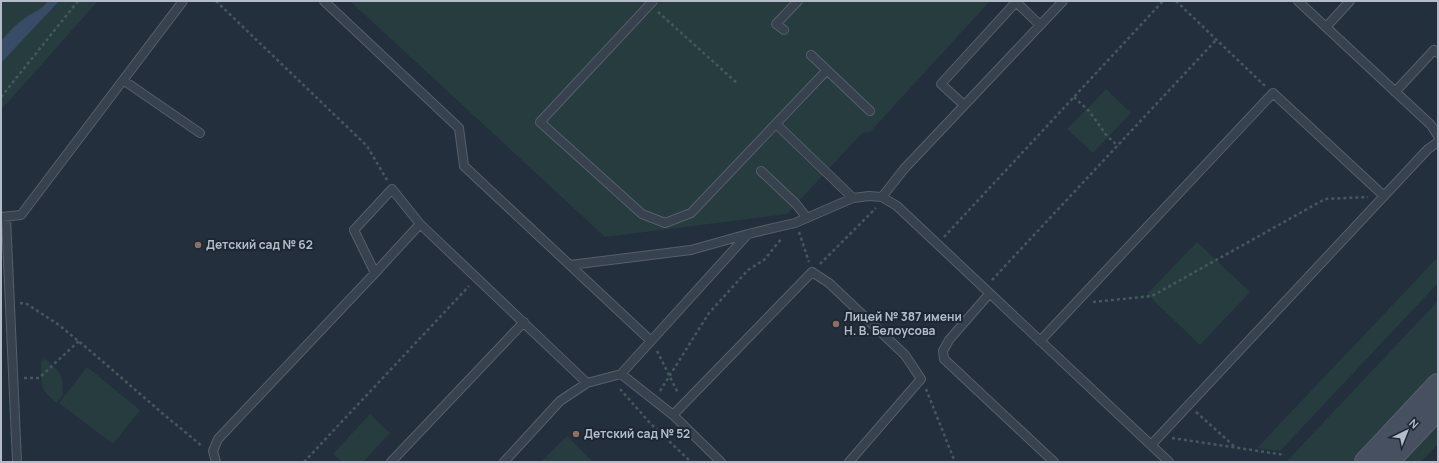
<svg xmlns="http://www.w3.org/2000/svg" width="1439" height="463" viewBox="0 0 1439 463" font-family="Manrope,sans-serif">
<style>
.green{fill:#263c3f}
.water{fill:#394c67}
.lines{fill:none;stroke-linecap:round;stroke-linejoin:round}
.service-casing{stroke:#565f6c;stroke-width:10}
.secondary-casing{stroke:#565f6c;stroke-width:24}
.path{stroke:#44595c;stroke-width:2.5;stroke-dasharray:3 3;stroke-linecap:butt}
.service{stroke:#38414e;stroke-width:8}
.secondary{stroke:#465061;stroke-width:22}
.education-dot{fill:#8d6e63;stroke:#1d2633;stroke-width:1.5}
.labels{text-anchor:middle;stroke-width:4;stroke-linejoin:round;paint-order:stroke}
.poi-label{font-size:12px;font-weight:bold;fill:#b4bcc9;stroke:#1d2633;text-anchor:start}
</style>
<rect width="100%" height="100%" fill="#242f3e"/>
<path class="green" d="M 1,1 L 98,1 L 1,110 Z
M 350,1 L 990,1 L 870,132 L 862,133 L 787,214 L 605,237 Z
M 1106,89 L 1131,113 L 1093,153 L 1067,129 Z
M 1197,242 L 1250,292 L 1200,345 L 1147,294 Z
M 1438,257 L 1438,283 L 1280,451 L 1257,448 Z
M 1438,301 L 1438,371 L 1353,462 L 1286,462 Z
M 44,359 C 48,360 50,362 52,365 C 64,375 62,381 63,395 L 57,403 C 38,388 42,385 41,362 Z
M 87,367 L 140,410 L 113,444 L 59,403 Z
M 370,414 L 390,433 L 363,462 L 342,462 L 333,454 Z
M 1438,421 L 1438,444 L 1421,462 L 1399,462 Z
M 567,436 L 593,462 L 543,462 L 542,461 Z"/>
<path class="water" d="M 48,1 L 59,1 L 1,63 L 1,41 C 9,32 17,23 28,16 C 37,10 40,11 48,1 Z"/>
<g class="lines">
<defs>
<path id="service" d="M 324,1 L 459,128 L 464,166 L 651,341
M 653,1 L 540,122 L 642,214 L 665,223 L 691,213 L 827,70
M 1063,1 L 904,169 L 882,197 L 897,206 L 1169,462
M 1298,1 L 1431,125 L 1438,136
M 1326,27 L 1350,1
M 784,30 L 776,24 L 798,1
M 811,55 L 870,111
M 123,80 L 200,133
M 1395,92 L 1434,50 L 1438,53
M 964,105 L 941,84 L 1016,2 L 1040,25
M 776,124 L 853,198
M 761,171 L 796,204 L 807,218
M 1,217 L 21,215 L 183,1
M 6,217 L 17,462
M 570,265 L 691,250 L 748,234
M 375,273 L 420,224
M 989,294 L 949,340 L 943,351 L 944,359 L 1054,462
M 1040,341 L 1273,93 L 1384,196
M 621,374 L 673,415 L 721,462
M 673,415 L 812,272 L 829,283 L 905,355 L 921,379 L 849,462
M 1152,444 L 1428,149 L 1438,142
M 216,462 L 213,451 L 218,439 L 375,273 L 354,230 L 392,189 L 420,224 L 587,383
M 391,462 L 524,322
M 504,462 L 560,401 L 587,383 L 621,374 L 748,234 L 795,223 L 853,198 L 869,196 L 882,197"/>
<path id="secondary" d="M 1366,462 L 1438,385
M 1387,462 L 1438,408"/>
</defs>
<use href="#service" class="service-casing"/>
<use href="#secondary" class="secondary-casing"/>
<path class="path" d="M 216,1 L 367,146 L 387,180
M 1176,1 L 1265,86
M 658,12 L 738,84
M 1,97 L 78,1
M 1074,97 L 1089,111 L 1107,136 L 1118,146
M 799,232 L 809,262
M 944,237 L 1163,1
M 820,264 L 876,208
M 992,280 L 1217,39
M 1093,302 L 1152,296 L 1325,199 L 1368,197
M 20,303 L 27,304 L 59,325 L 94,354 L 162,413 L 202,446
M 657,351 L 678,393
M 24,378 L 39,378 L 79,341
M 620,389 L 650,423 L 691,462
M 926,389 L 955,462
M 660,391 L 709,313 L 748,270 L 764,260 L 782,238
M 1196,412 L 1235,447
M 1172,438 L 1285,455
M 304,462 L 469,286"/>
<use href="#service" class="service"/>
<use href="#secondary" class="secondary"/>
</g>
<g class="education-dot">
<circle cx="198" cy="245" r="4"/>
<circle cx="836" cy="324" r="4"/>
<circle cx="576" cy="434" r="4"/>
</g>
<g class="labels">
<g class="poi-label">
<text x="206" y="249">Детский сад № 62</text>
<text x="844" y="321">Лицей № 387 имени<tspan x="844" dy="14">Н. В. Белоусова</tspan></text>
<text x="584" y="438">Детский сад № 52</text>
</g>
</g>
<rect width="1439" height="463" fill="none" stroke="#b4bcc9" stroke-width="4"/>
<g transform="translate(1407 431) rotate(43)" stroke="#1d2633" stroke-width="3" paint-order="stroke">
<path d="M0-3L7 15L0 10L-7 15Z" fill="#b4bcc9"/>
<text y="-6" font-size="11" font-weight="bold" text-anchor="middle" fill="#b4bcc9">N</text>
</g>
</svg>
